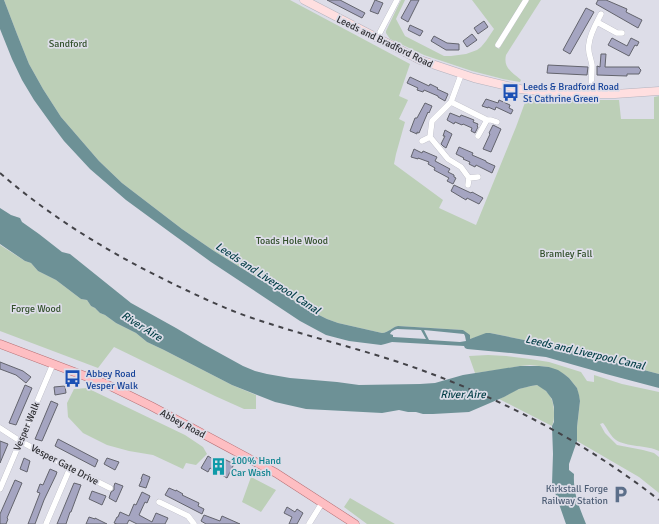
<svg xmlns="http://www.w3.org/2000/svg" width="659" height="524" viewBox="0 0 659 524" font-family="Signika,sans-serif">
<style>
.green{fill:#bccfb7}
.water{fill:#6d9196;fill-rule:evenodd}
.building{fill:#a5a5c1;stroke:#63646d}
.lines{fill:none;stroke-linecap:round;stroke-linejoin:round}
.street-casing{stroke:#b3b3be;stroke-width:6}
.secondary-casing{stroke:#b3b3be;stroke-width:9}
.primary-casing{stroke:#b67075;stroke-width:9}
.street{stroke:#fff;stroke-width:5.5}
.secondary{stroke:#ffdfe0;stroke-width:8}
.primary{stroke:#febec2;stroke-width:8}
.rail{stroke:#434348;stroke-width:2;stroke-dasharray:5 5;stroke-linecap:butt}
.labels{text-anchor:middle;stroke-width:3.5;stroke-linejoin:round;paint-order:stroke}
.street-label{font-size:10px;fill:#2f2f33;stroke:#dddde8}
.park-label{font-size:10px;fill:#32502b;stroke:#dddde8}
.transit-label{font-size:10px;fill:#164399;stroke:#dddde8;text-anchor:start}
.culture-label{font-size:10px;fill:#0d838f;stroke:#dddde8;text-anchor:start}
.service-label{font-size:10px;fill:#4e5e75;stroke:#dddde8;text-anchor:end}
.water-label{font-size:11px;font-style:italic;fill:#043f47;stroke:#dddde8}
</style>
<rect width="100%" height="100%" fill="#dddde8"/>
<path class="green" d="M 4,0 L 290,0 L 410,64 L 399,96 L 408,100 L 399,119 L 405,122 L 396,154 L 394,164 L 443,200 L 439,208 L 476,225 L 516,127 L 527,97 L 572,100 L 619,100 L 621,119 L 654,119 L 654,97 L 659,96 L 659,374 L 544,344 L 490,333 L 470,339 L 463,330 L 398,326 C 392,327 388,333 382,333 L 338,323 L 327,319 L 309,310 L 214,251 L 182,229 L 122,183 L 99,161 L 61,117 L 43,89 L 29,64 L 17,34 Z
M 401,0 L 405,0 L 396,19 L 405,36 L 444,56 L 451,56 L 466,54 L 477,50 L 481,47 L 486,41 L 494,29 L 472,0 L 524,0 L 495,46 L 499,49 L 529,0 L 541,0 L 506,55 C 503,68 512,72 521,80 L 520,82 L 503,79 L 472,71 L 424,55 L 390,39 L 386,33 L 386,31 Z
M 0,245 L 25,261 L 31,263 L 38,271 L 56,280 L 81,299 L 87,300 L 91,306 L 95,308 L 100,313 L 105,315 L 116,323 L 136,333 L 147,342 L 164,350 L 232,385 L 256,395 L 256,409 L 244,409 L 215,396 L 114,347 L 98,368 L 0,331 Z
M 488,355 L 506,356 L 530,359 L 549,362 L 581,372 L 587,381 L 594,382 L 594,375 L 622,384 L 659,392 L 659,451 C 647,445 626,447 616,440 C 611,437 607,428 603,423 L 600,424 L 605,433 L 617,445 L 643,450 L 654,453 L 659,457 L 659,493 L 639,477 L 577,441 L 577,427 L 580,401 L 577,388 L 569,378 L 564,374 L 549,367 L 530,365 L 520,366 L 504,369 L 475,373 L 469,356 Z
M 537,385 C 549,391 554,399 554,413 C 554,418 554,421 552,426 L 499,399 C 504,397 509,394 514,391 C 521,388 529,386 537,385 Z
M 87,388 L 185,435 L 203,447 L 207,454 L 196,465 L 186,463 L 183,469 L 153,455 L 129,451 L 107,445 L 83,433 L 68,417 L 67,403 L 74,389 Z
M 251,477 L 276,490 L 261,512 L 242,502 Z
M 350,498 L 395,524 L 367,524 L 344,507 Z"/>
<path class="water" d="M 0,0 L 4,0 L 17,34 L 29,64 L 43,89 L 61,117 L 99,161 L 122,183 L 182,229 L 214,251 L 309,310 L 327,319 L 338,323 L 382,333 C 388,333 392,327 398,326 L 463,330 L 470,335 L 470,339 L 486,333 L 490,333 L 544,344 L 659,374 L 659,388 L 606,374 L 546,357 L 511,353 L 467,349 L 465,348 L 464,346 L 392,342 L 385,344 L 381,345 L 349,341 L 326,335 L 300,321 L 211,262 L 171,233 L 126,200 L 90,169 L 64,141 L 52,125 L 34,100 L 22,80 L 12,59 L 0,29 ZM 397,329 L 421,330 L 426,339 L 393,337 L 393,335 L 390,334 C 391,331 394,330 397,329 ZM 424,330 L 464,334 L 465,336 L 466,341 L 460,342 L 429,340 Z
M 0,208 L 11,215 L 20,218 L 22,222 L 39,234 L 62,252 L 70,254 L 131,303 L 176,328 L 203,344 L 243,366 L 255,371 L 267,374 L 290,378 L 337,382 L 359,385 L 420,384 L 435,383 L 463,375 L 520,366 L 539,366 L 549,367 L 558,370 L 564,374 L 569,378 L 577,388 L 579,395 L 580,401 L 577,427 L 577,441 L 569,464 L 569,470 L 574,474 C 573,494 579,506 586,524 L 566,524 L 552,484 L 553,454 L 552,426 L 554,422 L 554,407 L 552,399 L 546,391 L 537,385 L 531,386 L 519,389 L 504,397 L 469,412 L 433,414 L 423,414 L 416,412 L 408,412 L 399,410 L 382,413 L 306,409 L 275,402 L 232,385 L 164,350 L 147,342 L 136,333 L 116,323 L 105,315 L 100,313 L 95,308 L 91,306 L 87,300 L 81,299 L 56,280 L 38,271 L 31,263 L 25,261 L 0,244 Z"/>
<path class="building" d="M 327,0 L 340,0 L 365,13 L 362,18 Z
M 375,0 L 383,3 L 378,14 L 370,11 Z
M 411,0 L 419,0 L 408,22 L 401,18 Z
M 598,0 L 606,0 L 627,9 L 626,12 L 642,20 L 638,28 L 596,4 Z
M 586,8 L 594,12 L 570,54 L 563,50 Z
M 484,21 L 488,27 L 478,34 L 474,28 Z
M 410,25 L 423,31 L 420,36 L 408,30 Z
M 472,34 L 477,40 L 467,47 L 463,41 Z
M 434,36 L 447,43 L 459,44 L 459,50 L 446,50 L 431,41 Z
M 612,38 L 627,46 L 631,38 L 639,42 L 637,46 L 635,45 L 629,56 L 608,45 Z
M 601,54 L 606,54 L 605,67 L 639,67 L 639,68 L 641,70 L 639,74 L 627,74 L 627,76 L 597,75 L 597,66 L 600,67 Z
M 548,65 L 588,67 L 587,75 L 547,73 Z
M 410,77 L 429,86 L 430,84 L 438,88 L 437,89 L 448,94 L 445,101 L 438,97 L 438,96 L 424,90 L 423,92 L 417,90 L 418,88 L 407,83 Z
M 486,99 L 498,103 L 499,100 L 510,105 L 509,108 L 513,110 L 511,114 L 496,107 L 495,110 L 488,107 L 488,108 L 482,106 Z
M 425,103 L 432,106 L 429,113 L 428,112 L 419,133 L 417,132 L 417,134 L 410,131 L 415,118 L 417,118 Z
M 450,113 L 460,117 L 461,115 L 469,118 L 474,120 L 473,122 L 478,124 L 477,126 L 478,127 L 475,133 L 471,131 L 472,128 L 463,124 L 462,125 L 455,122 L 454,124 L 447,120 Z
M 493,125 L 501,129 L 491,152 L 483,149 L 490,134 L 489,133 Z
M 445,130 L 452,134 L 446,148 L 443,146 L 441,144 L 445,136 L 443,136 Z
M 459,147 L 473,153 L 472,155 L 486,161 L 486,162 L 495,166 L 492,173 L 476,165 L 475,167 L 469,164 L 470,162 L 463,159 L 464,158 L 456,154 Z
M 414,149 L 422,153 L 423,151 L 437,157 L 435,161 L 450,169 L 448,172 L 454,175 L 454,177 L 456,178 L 453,184 L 447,181 L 449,178 L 434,170 L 435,168 L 428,164 L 429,162 L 418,158 L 418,159 L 411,157 Z
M 454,185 L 471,193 L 472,192 L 483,198 L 479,204 L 467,198 L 466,200 L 451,191 Z
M 0,362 L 23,371 L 31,377 L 26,383 L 16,375 L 0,369 Z
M 25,385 L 32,388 L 16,425 L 9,423 Z
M 65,386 L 66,393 L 55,395 L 54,387 Z
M 51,401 L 58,404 L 42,441 L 35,439 Z
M 58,439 L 98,460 L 95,467 L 55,446 Z
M 0,441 L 8,444 L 0,463 Z
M 208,456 L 219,463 L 222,458 L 234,464 L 227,478 L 210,468 L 208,472 L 201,468 Z
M 24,458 L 30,461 L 27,472 L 20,469 Z
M 107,458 L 119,462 L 115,470 L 104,464 Z
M 50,469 L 57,472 L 56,475 L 44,500 L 35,524 L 28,524 L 40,493 L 37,492 L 40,484 L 43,485 Z
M 143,474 L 150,477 L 146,488 L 139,486 L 142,479 L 141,479 Z
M 15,480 L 22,483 L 7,518 L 8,519 L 6,524 L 0,524 L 0,514 Z
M 74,483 L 81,485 L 71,512 L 70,512 L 66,524 L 57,524 Z
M 115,483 L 123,486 L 116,502 L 109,498 L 111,492 L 114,490 L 114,486 Z
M 169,488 L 176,491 L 176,490 L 183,494 L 182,495 L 199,503 L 198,506 L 204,509 L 202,514 L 165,495 Z
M 92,491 L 106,496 L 102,505 L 89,499 Z
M 142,492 L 150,496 L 147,503 L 145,502 L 139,515 L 152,522 L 156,513 L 168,518 L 165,524 L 137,524 L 129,520 L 127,524 L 117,524 L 114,523 L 117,517 L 118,517 L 120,512 L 129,516 L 134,504 L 136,505 Z
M 287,507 L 295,512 L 297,509 L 303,513 L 297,524 L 289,524 L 292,517 L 284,513 Z
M 204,515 L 220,521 L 222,516 L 240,524 L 206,524 L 201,521 Z
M 89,517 L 95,519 L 95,518 L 107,524 L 86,524 Z"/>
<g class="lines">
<defs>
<path id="street" d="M 597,22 L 617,33 L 622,33
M 377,38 L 397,0
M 498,45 L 526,0
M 461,75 L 451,102 L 432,121 L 430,137 L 448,159 L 461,167 L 469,178
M 591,94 C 591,85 592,75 592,65 C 591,58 587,51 589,44 C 590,33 596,24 601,14
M 451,102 L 487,120 L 478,136
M 487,120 L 491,120 L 497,122
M 422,141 L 430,137
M 468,185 L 469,178 L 478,177
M 0,428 L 20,441 L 70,468 L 110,488
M 0,489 L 53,364
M 159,502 L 188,516 L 194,524
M 46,524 L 70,468
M 309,524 L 322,503"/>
<path id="secondary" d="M 304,0 L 420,60 L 474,78 L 520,89 L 566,94 L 615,94 L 659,91"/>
<path id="primary" d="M 0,344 L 106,384 L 151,406 L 276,473 L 355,524"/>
</defs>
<use href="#street" class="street-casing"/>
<use href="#secondary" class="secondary-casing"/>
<use href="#primary" class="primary-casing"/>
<use href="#street" class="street"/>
<use href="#secondary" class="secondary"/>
<use href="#primary" class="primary"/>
<path class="rail" d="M 0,173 C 55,221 120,259 186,290 C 209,301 233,312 258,320 C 315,339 375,352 432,374 C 512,404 592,447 659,500"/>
</g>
<defs>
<symbol id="bus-bare" viewBox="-9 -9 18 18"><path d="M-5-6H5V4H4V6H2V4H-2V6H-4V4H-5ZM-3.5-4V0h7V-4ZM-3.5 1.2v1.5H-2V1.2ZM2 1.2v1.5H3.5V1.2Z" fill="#1a4fb4" stroke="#dddde8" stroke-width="2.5" paint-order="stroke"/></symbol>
<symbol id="building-bare" viewBox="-9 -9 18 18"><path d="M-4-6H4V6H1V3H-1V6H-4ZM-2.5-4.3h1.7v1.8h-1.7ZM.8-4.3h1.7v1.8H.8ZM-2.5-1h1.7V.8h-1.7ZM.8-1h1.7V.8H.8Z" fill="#0f9aa8" stroke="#dddde8" stroke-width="2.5" paint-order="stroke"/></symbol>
<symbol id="parking-bare" viewBox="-9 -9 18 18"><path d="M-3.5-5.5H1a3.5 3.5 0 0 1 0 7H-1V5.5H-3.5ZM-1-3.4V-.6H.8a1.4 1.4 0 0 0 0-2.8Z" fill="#5c6f8a" stroke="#dddde8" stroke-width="2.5" paint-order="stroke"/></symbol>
</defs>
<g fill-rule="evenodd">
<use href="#bus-bare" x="498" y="80" width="25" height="25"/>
<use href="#bus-bare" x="60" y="366" width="25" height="25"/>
<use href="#building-bare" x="206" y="454" width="25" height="25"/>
<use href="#parking-bare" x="608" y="482" width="25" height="25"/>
</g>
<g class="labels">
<g class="street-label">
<text transform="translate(385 41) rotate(26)" y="4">Leeds and Bradford Road</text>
<text transform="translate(183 423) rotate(28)" y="4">Abbey Road</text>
<text transform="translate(26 426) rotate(-67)" y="4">Vesper Walk</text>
<text transform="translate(65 464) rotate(28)" y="4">Vesper Gate Drive</text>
</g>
<g class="park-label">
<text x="68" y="47">Sandford</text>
<text x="292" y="244">Toads Hole Wood</text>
<text x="566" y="257">Bramley Fall</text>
<text x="36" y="312">Forge Wood</text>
</g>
<g class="transit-label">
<text x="523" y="90">Leeds &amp; Bradford Road<tspan x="523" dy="12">St Cathrine Green</tspan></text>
<text x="86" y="377">Abbey Road<tspan x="86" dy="12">Vesper Walk</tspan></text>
</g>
<g class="culture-label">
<text x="231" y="464">100% Hand<tspan x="231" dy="12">Car Wash</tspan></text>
</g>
<g class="service-label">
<text x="608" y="492">Kirkstall Forge<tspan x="608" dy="12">Railway Station</tspan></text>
</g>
<g class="water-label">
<text transform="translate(268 278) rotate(33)" y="4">Leeds and Liverpool Canal</text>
<text transform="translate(142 326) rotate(32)" y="4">River Aire</text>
<text transform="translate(585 352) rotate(13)" y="4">Leeds and Liverpool Canal</text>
<text x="463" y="398">River Aire</text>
</g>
</g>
</svg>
